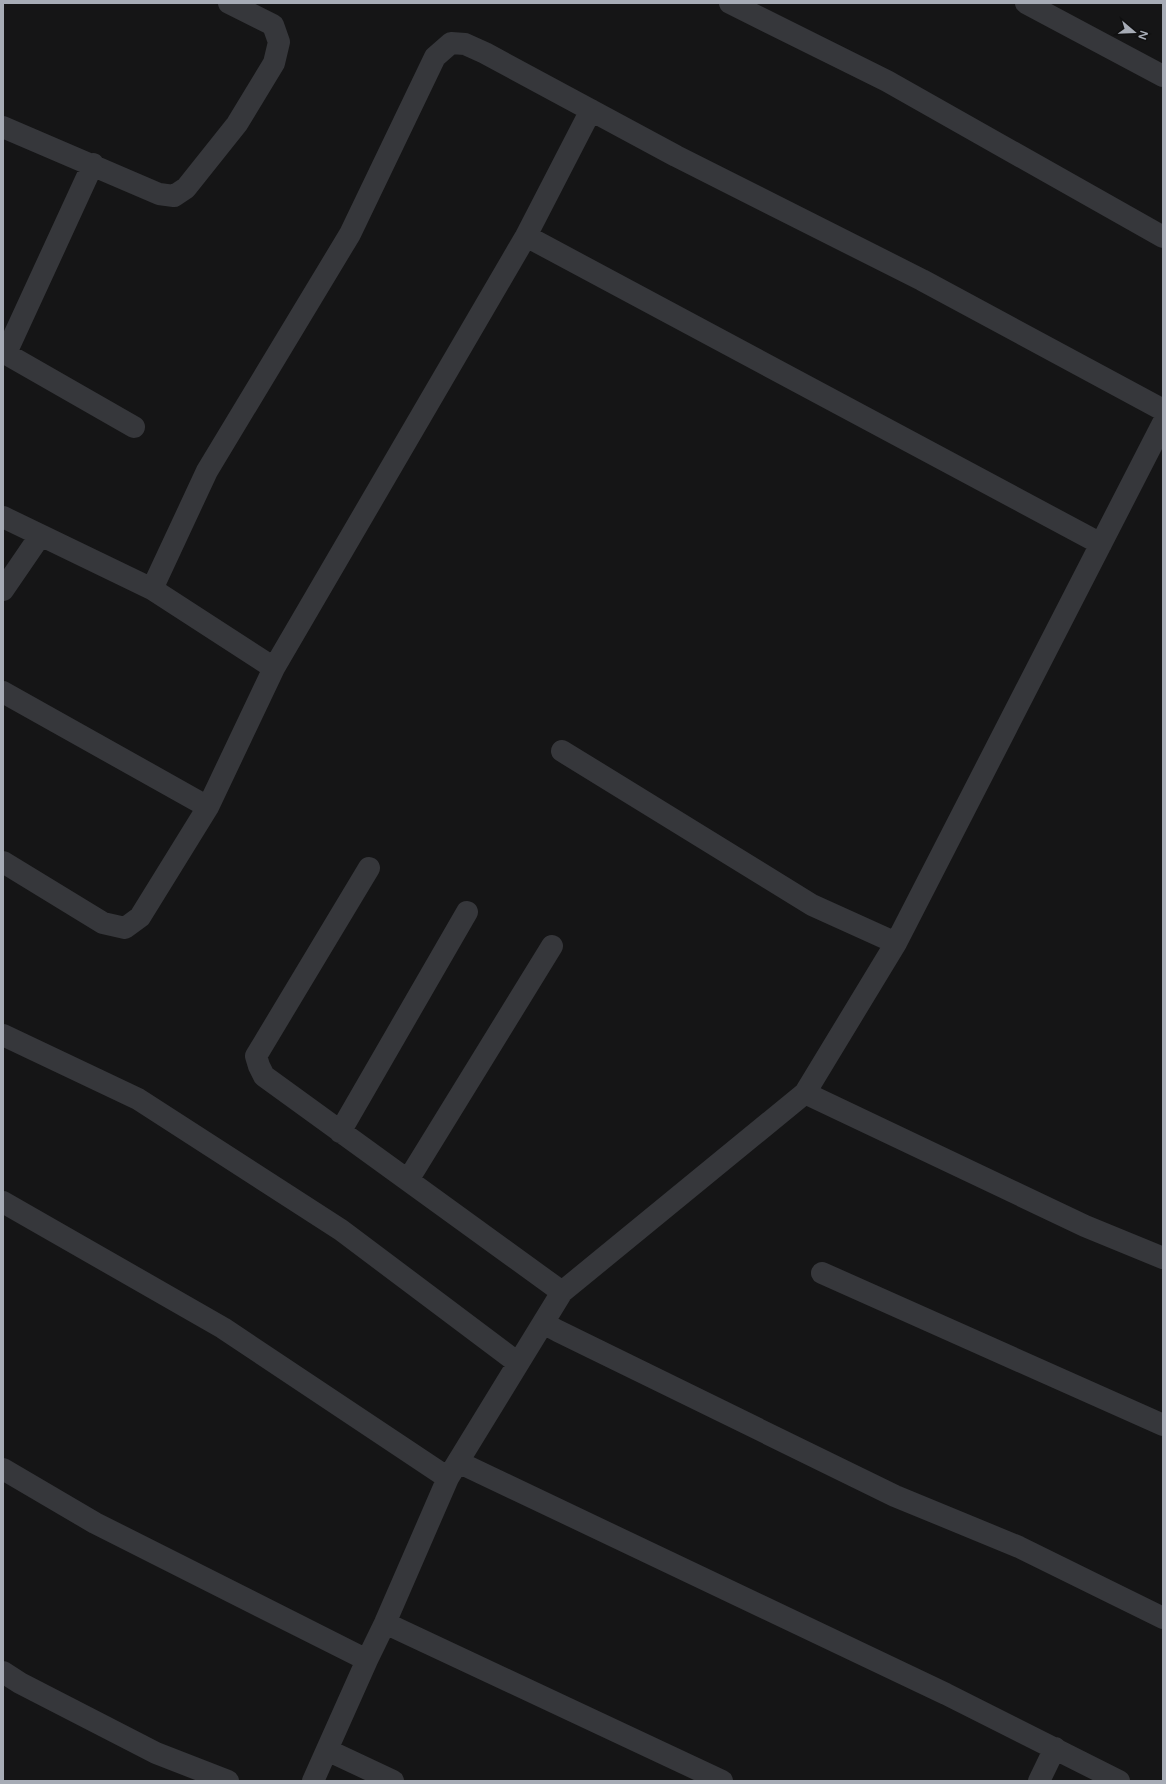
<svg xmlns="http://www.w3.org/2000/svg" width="1166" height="1784" viewBox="0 0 1166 1784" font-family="'Varela Round',sans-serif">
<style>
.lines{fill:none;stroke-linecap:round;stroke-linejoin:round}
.minor{stroke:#36373b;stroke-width:22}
</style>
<rect width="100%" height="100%" fill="#151516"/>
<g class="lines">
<path class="minor" d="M 730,3 L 887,81 L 1163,237
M 1026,3 L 1163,76
M 3,127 L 159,194 L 174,196 L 186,188 L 237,124 L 274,63 L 279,42 L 273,25 L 229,3
M 526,236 L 1101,544
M 3,352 L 134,427
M 6,353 L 93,164
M 3,517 L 152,589 L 274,668
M 152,589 L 207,471 L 350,234 L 435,57 L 451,43 L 465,44 L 485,53 L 676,156 L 922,280 L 1163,410
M 3,590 L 40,536
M 3,692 L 208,807
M 562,751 L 812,905 L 896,943
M 3,862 L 103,923 L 125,928 L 140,917 L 208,807 L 274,668 L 526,236 L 591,110
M 369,868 L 256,1056 L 259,1066 L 264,1076 L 562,1292
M 3,1035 L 138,1099 L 341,1230 L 518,1363
M 805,1093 L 1085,1226 L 1163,1258
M 340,1132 L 467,912
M 408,1180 L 552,946
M 3,1202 L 223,1328 L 448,1478
M 822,1273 L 1163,1425
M 543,1323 L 558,1331 L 895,1496 L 1019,1547 L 1163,1618
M 458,1462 L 946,1694 L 1119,1781
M 3,1469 L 95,1523 L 367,1660
M 385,1623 L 722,1781
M 3,1672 L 20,1683 L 156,1753 L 228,1781
M 327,1750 L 393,1781
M 313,1781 L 367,1660 L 385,1623 L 448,1478 L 562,1292 L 805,1093 L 896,943 L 1163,423
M 1039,1781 L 1055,1748"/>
</g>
<rect width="1166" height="1784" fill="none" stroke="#a7acb6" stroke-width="8"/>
<g transform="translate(1134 32) rotate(109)" stroke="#101011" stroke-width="3" paint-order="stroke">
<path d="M0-3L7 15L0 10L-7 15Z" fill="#a7acb6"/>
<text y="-6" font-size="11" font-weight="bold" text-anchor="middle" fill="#a7acb6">N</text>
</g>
</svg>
